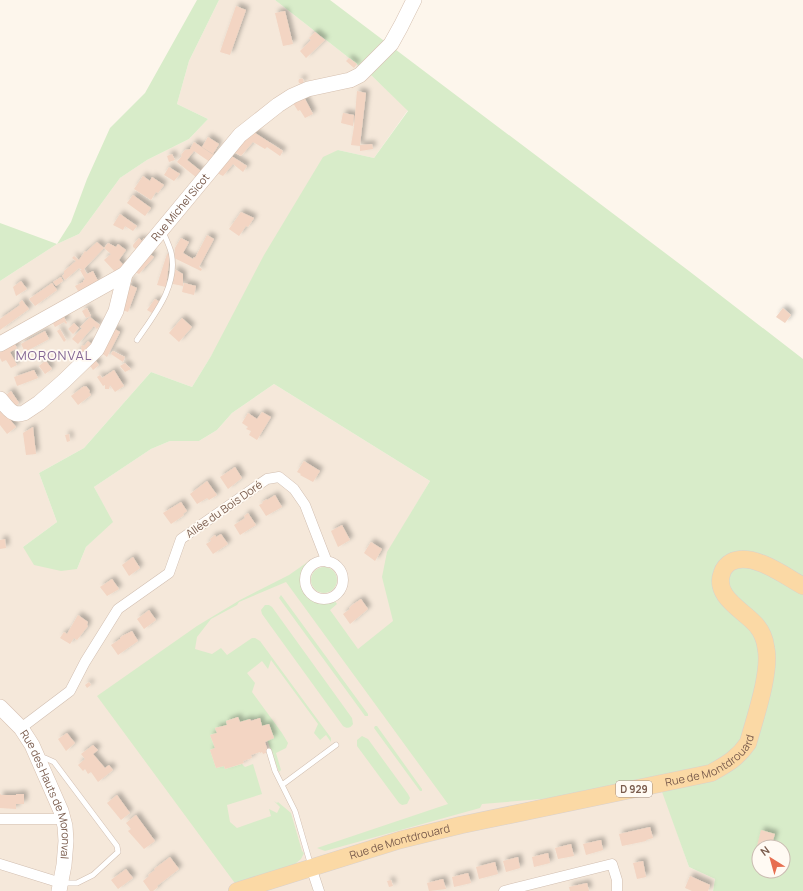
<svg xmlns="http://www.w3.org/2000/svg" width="803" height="891" viewBox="0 0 803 891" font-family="Manrope,sans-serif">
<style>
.residential{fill:#f5e8da}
.green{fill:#d8ecc9;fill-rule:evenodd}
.building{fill:#f3d5c3;filter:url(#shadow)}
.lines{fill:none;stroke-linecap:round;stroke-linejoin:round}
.lane-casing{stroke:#d1beb0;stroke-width:6}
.street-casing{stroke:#d1beb0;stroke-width:11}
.secondary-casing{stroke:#d6c0b0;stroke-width:16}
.primary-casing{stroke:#dad1cd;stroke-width:18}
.lane{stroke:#fff;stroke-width:5}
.street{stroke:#fff;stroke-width:10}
.secondary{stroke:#fff;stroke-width:15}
.primary{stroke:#fbd9a5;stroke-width:17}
.labels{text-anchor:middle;stroke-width:3.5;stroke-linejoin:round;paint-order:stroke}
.shield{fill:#fffaf3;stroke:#a28b7f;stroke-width:1}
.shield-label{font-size:10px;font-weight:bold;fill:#7a5c4d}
.street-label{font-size:11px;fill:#7a5c4d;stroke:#fffaf3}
.quarter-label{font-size:13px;letter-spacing:1px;fill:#846695;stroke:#fffaf3}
</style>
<defs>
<filter id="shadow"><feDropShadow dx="3.5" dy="-3.5" stdDeviation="2" flood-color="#0004"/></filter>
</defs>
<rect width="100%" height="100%" fill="#fdf6ec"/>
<path class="residential" d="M 219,0 L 275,0 L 372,76 L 408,110 L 374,158 L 338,150 L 192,387 L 151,372 L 84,448 L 39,473 L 57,522 L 23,547 L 77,569 L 86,547 L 112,522 L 94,487 L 151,449 L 170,441 L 199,441 L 217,430 L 232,413 L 274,384 L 430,481 L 388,552 L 662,789 L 689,867 L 715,879 L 713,891 L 0,891 L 0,281 L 57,244 L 79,234 L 120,178 L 147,160 L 189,139 L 208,119 L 177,104 L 189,61 Z"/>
<path class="green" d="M 197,0 L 219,0 L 189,61 L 177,104 L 208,119 L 189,139 L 147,160 L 120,178 L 79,234 L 57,244 L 0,281 L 0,223 L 57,244 L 71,222 L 87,179 L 110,128 L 145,93 Z
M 275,0 L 330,0 L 689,271 L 803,359 L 803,891 L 713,891 L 715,879 L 689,867 L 661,789 L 482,804 L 480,808 L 325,851 L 317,848 L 448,804 L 286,582 L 239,602 L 237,605 L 211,619 L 197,637 L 195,649 L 212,654 L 221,648 L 227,655 L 252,638 L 255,638 L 260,641 L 331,738 L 331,742 L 326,735 L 320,740 L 314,733 L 318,724 L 271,660 L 268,669 L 262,661 L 247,673 L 255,683 L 252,692 L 282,733 L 288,743 L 286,748 L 276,753 L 281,770 L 279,772 L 267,740 L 274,738 L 269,724 L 262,726 L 260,718 L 240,722 L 238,717 L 226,721 L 227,725 L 215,728 L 217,733 L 210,735 L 215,748 L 210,750 L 216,768 L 224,766 L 225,769 L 242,764 L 245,767 L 253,764 L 262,794 L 227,805 L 230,822 L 237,828 L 271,816 L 269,809 L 277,813 L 280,807 L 274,801 L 277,803 L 278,802 L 291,813 L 302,851 L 304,853 L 301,859 L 295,864 L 237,886 L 97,696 L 197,626 L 240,600 L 289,575 L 309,561 L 310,563 C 306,568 301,575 301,582 C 302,593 314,604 325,603 C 328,603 331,601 334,600 L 337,604 L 330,610 L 358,649 L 393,621 L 382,577 L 387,552 L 430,481 L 274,384 L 232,413 L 217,430 L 199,441 L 170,441 L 151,449 L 94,487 L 113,522 L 86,547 L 77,569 L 61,571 L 34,565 L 23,547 L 57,522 L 39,473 L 84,448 L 151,372 L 192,387 L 211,356 L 264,255 L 323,157 L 338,150 L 374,158 L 408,111 L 372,76 ZM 759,847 L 783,847 L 783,871 L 759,871 Z
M311 580a13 13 0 1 1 26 0a13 13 0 1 1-26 0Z
M 281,595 L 368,714 L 368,716 L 365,716 L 279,598 Z
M 265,605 L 269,605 L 272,607 L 352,718 L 353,724 C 351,728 347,729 343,726 L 262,614 L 261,610 Z
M 375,726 L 377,726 L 422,789 L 422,791 L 420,791 L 374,728 Z
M 362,736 L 368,739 L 408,794 L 410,798 L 407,804 L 402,805 L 399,803 L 357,746 L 357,740 Z"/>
<path class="building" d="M 236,6 L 246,10 L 230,55 L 220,52 Z
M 285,11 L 293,44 L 283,46 L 275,13 Z
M 315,32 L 325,40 L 306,58 L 300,51 L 311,40 L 309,38 Z
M 349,58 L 357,64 L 354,68 L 346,61 Z
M298.5 81a2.5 2.5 0 1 1 5 0a2.5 2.5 0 1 1-5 0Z
M 357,91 L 366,93 L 360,145 L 372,144 L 373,149 L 360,151 L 360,146 L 351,145 L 354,127 Z
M 304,97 L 313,114 L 305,118 L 300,110 L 298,111 L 293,103 Z
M 343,113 L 354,115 L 353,126 L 341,123 Z
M 252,131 L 283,151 L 280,156 L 267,147 L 265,149 L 253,142 L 241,156 L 234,152 Z
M 208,137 L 219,144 L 213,154 L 202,147 Z
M 194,142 L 215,156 L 210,162 L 194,151 L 187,160 L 202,172 L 197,178 L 177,162 L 182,156 L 181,155 L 185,150 L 190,149 Z
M 172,154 L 175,160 L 169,162 L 167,156 Z
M 230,155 L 247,166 L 243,172 L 233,164 L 223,176 L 215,172 Z
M 169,167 L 180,174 L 174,181 L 164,175 Z
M 143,176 L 150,181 L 152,177 L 164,185 L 158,193 L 156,192 L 151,200 L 134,189 Z
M 133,195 L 151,208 L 145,216 L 127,203 Z
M 241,212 L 254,218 L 248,227 L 246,226 L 239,236 L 229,229 Z
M 120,214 L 137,226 L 133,231 L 125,226 L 123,230 L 113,225 Z
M 207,235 L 214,239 L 199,267 L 202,269 L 201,271 L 174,258 L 175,248 L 181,238 L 189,242 L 183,253 L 193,259 L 194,257 L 195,258 Z
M 139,238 L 142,241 L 144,238 L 146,240 L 138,251 L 133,247 L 133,245 Z
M 97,242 L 104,248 L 84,269 L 87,274 L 93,271 L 98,281 L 80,294 L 75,286 L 83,282 L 83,281 L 85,279 L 80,270 L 82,270 L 79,268 L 65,280 L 62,276 L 64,274 L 64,271 L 76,261 L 72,258 L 74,256 L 79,260 L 85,251 L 86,252 Z
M 108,243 L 116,247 L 118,244 L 126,250 L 119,260 L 125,267 L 116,273 L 104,260 L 111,254 L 104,248 Z
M 148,253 L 154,257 L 139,274 L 132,271 Z
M 167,254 L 169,254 L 169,263 L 166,287 L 157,285 Z
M 174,269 L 183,274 L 183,286 L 173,284 Z
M 61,277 L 63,281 L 56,286 L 53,282 Z
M 130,279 L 132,280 L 130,285 L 137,288 L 128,312 L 120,309 Z
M 21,281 L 27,289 L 16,296 L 13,287 Z
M 52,283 L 57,290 L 35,306 L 29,299 Z
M 184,283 L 196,286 L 194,295 L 182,292 Z
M 155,299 L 160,302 L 152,313 L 147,310 Z
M 22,300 L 29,309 L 0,330 L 0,319 L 20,305 L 19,303 Z
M 87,308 L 91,316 L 86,318 L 82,311 Z
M 783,308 L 791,315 L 785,323 L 776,317 Z
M 62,313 L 67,323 L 66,324 L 64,322 L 55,327 L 51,320 Z
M 90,317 L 100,325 L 97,329 L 94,326 L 78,344 L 72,339 L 82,328 L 80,327 Z
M 182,318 L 192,327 L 179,342 L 169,333 Z
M 74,323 L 79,328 L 73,334 L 68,329 Z
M 113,328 L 120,332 L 107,357 L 100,352 Z
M 60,329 L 66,340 L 64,342 L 57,331 Z
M 45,331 L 49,339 L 25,352 L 21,344 Z
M 13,341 L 17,348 L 10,352 L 17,365 L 11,368 L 6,360 L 2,362 L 0,358 L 0,349 Z
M 88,341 L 94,346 L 83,360 L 76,354 L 82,348 L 81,347 L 82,345 L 84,346 Z
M 113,351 L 125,357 L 123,362 L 111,354 Z
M 94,359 L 99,365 L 93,370 L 89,364 Z
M 45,361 L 46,361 L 52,369 L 45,374 L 39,366 Z
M 125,363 L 131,369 L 125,372 L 120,366 Z
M 34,370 L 38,378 L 17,386 L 14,377 Z
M 114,370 L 124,386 L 115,392 L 110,385 L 109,389 L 105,389 L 105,385 L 103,386 L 97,377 L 100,375 L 102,378 Z
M 84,386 L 85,387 L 86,386 L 90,391 L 89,392 L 91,395 L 78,405 L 71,396 Z
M 11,391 L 19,403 L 13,408 L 5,396 Z
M 0,407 L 16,427 L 7,434 L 0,425 Z
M 262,412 L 271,417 L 257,440 L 249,435 L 251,431 L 246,429 L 248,427 L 242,423 L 248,413 L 257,419 Z
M 33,427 L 36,454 L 26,455 L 23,433 Z
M 69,434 L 70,441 L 67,442 L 65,435 Z
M 304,461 L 320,471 L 313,482 L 300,475 L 301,474 L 297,472 Z
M 235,467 L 242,478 L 228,489 L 220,477 Z
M 207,481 L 217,495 L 209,500 L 207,498 L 197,504 L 190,494 Z
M 275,495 L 282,507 L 266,516 L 259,505 L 263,503 L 262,502 L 267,499 L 267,500 Z
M 181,502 L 187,511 L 183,514 L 184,515 L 180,518 L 171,524 L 163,513 Z
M 248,513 L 256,525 L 240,535 L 234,525 L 245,518 L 244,516 Z
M 342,525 L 350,540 L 338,547 L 331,531 Z
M 221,534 L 228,544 L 213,554 L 206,544 L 211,541 L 210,539 L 215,535 L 216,537 Z
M 5,539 L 6,548 L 0,549 L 0,540 Z
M 371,542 L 382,549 L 375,561 L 364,553 Z
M 133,557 L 140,568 L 129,576 L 122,565 Z
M 112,579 L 119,589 L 107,596 L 100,587 Z
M 361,599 L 368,609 L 350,624 L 343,614 L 350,609 L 349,608 L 352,605 Z
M 149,610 L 156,620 L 144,629 L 137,619 Z
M 78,615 L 88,622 L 87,625 L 88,626 L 77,640 L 74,638 L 70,644 L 60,638 L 64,632 L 67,634 Z
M 132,631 L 138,641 L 118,655 L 111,645 L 120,639 L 120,638 L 122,636 Z
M 89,682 L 91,685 L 87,688 L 85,685 Z
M 238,717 L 240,722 L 250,719 L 251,721 L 260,718 L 262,726 L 269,724 L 274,738 L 265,742 L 268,752 L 263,754 L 262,752 L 260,753 L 260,752 L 251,755 L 252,758 L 243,761 L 244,763 L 225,769 L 224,766 L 216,768 L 210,750 L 215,748 L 210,735 L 217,733 L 215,728 L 227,725 L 226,721 Z
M 67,733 L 75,743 L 66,751 L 58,739 Z
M 93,745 L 98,750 L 93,754 L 105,768 L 109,765 L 113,770 L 98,782 L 91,772 L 88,774 L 85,769 L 83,771 L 78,765 L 85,759 L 81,754 Z
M 0,793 L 1,795 L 16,795 L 16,794 L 24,794 L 24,804 L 16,804 L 16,809 L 0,808 Z
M 117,795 L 130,813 L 121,820 L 107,803 Z
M 136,815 L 155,841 L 144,849 L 128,831 L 131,829 L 126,823 Z
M 650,827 L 653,838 L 646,840 L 646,841 L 622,846 L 619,834 Z
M 761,830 L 775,834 L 771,847 L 759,847 L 759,855 L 755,854 Z
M 601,840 L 603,850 L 586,855 L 583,844 Z
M 571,844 L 574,856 L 558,859 L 555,848 Z
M 548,853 L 550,863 L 534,867 L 532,857 Z
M 170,857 L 179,869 L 157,886 L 158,887 L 153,891 L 150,891 L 143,881 L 149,876 L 148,875 L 155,870 L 154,869 Z
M 518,857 L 520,868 L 506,872 L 503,861 Z
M 643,861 L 646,877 L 637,879 L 633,863 Z
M 495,862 L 498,874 L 479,879 L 476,867 Z
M 126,869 L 133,878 L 118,889 L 111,880 Z
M 468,873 L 471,883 L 454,887 L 452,877 Z
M 690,876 L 710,885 L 708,891 L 692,891 L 685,888 Z
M 443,879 L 446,889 L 429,891 L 427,883 Z
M 391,880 L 393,886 L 389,887 L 387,881 Z
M 587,883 L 589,891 L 570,891 L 569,887 Z"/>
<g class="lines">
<defs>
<path id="lane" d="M 137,340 C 154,315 179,285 171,252 C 169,245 166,239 163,232
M 269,751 L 275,771 L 295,811 L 311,866
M 39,758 L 45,758 L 54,762 L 117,846 L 118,852 L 93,875 L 77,883 L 62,883
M 282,785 L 336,745"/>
<path id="street" d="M305 580a19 19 0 1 1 38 0a19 19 0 1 1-38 0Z
M 21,728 L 70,691 L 85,662 L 118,609 L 169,573 L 181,539 L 267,479 L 279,477 L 294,489 L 305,505 L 327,562
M 0,819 L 63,819
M 0,864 L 61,883
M 311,867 L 319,891
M 504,891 L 612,864 L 617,880 L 617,891"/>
<g id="secondary">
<path id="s1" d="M 0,344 L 125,274 L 240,135 L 278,105 L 292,96 L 308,89 L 350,80 L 360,75 L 391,44 L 401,26 L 414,0"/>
<path d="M 0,399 C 7,407 12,417 24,413 L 39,403 L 64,381 L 97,349 L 116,311 L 125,274"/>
<path id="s2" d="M 0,707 L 21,728 L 32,745 L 61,811 L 65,826 L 66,841 L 64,865 L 59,891"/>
</g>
<g id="primary">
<path id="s3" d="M 237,891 L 400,840 L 461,825 L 711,773 C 727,764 738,758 748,743 C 755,718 771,672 766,648 C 765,640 762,632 757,626 C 745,611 713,597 722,573 C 723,569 727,564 731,562 C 752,551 785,576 803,586"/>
</g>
</defs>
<use href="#lane" class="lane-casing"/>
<use href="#street" class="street-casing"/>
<use href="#secondary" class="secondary-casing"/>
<use href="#primary" class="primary-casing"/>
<use href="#lane" class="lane"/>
<use href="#street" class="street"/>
<use href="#secondary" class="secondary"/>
<use href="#primary" class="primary"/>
</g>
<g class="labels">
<rect class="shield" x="616" y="781" width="36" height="16" rx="3"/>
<g class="shield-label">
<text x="634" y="793">D 929</text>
</g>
<g class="street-label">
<text dy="4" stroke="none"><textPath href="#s1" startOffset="230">Rue Michel Sicot</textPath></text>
<text transform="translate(224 509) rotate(-35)" y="4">Allée du Bois Doré</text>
<text dy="4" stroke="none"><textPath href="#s3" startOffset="494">Rue de Montdrouard</textPath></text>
<text dy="4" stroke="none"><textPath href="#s2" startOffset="102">Rue des Hauts de Moronval</textPath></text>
<text dy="4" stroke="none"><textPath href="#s3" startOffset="170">Rue de Montdrouard</textPath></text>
</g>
<g class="quarter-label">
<text x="54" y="360">MORONVAL</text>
</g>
</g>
<g transform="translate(771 859) rotate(323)"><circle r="19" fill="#fffaf3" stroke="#cabbb1"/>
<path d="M0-3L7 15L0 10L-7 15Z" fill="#e76f51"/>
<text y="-6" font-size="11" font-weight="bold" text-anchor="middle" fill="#7a5c4d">N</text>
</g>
</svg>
